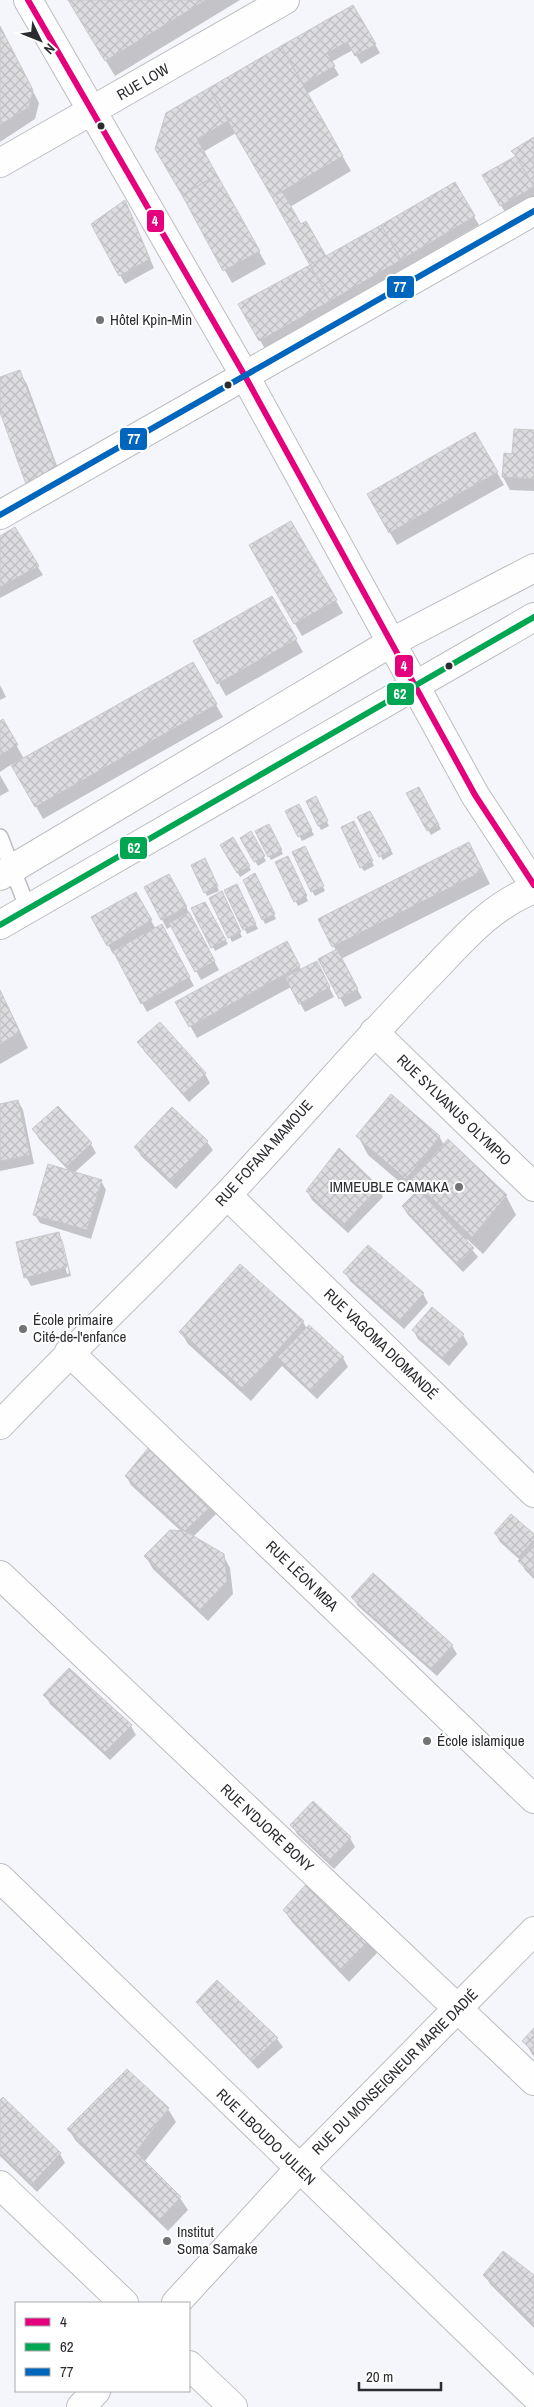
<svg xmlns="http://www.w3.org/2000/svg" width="534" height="2407" viewBox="0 0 534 2407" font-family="'Archivo Narrow',sans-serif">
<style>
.shadow{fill:#0003;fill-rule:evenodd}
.building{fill:url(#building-cross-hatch);stroke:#c8c8cc}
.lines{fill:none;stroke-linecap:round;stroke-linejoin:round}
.service-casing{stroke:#bcbdc1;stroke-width:18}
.minor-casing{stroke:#bcbdc1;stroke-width:30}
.tertiary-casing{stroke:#bcbdc1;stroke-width:30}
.service{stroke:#fefefe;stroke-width:15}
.minor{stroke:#fefefe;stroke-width:28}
.tertiary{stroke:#fefefe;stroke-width:28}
.bus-1-casing{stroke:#fff;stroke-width:10}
.bus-2-casing{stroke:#fff;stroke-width:10}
.bus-3-casing{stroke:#fff;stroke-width:10}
.bus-1{stroke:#e5007d;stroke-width:6}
.bus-2{stroke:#00a651;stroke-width:6}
.bus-3{stroke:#0065bd;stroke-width:6}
.bus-dot{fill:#2b2c30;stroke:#fff;stroke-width:2}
.poi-dot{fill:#727377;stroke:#fff;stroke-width:2}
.labels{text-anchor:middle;stroke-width:4;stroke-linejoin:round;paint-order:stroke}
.street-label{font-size:15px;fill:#2b2c30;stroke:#fff}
.poi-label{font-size:15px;fill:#2b2c30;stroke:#fff;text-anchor:start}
.line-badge{stroke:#fff;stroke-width:2}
.badge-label{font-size:14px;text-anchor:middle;font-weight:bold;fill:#fff}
</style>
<defs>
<pattern id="building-cross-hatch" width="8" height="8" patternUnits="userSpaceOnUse" patternTransform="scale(1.25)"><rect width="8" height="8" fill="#dddde1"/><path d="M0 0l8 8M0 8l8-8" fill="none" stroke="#bebec1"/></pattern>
</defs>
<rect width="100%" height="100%" fill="#f5f6fb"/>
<path class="shadow" d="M 69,0 L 240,0 L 115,76 Z
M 353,6 L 380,53 L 361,64 L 353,50 L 331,62 L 339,75 L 307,94 L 351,171 L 290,207 L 301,226 L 326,258 L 454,183 L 479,225 L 265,349 L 260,340 L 312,266 L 236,133 L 203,152 L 266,264 L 232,283 L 157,149 L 215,96 L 210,88 Z
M 0,27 L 39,103 L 35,119 L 0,142 Z
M 534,139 L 534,197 L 506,214 L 484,176 L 516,158 L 513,152 Z
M 125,202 L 154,268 L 125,284 L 120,275 Z
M 19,372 L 27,384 L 64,485 L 35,496 L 28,483 L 0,409 L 0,379 Z
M 534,431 L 534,491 L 510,490 L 503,477 L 513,455 Z
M 475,434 L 504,485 L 397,545 L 368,494 Z
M 291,522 L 343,613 L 302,636 L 250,546 Z
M 0,537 L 38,567 L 43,575 L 0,598 Z
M 272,598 L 303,652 L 226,696 L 195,641 Z
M 193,664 L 223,717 L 43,819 L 12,764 L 0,772 L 0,723 L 3,721 L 24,759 Z
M 0,685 L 6,697 L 0,700 Z
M 0,775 L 9,791 L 0,796 Z
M 418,788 L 441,829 L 431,835 L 408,794 Z
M 307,802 L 317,802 L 329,826 L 321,830 Z
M 298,805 L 314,835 L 302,841 L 287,811 Z
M 369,812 L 393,854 L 383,860 L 359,818 Z
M 268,825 L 283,854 L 271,860 L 269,856 Z
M 356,827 L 374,866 L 364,871 L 361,867 Z
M 250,833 L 266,861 L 258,866 L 242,838 Z
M 233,839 L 251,870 L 240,877 L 222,845 Z
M 306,851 L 325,891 L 315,896 L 312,891 Z
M 476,856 L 490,884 L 341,959 L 362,998 L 345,1007 L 340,998 L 336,951 L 320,919 Z
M 290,862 L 308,901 L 298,906 L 277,863 Z
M 207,864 L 219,891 L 207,896 L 205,892 Z
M 257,879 L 276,919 L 265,924 L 244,880 Z
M 174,884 L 219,970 L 201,980 L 172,926 L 167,929 L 146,888 Z
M 239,889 L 258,929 L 247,934 L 226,890 Z
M 135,894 L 156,929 L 167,935 L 194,986 L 147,1012 L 115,953 L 113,954 L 93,917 Z
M 224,897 L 242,937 L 232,942 L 211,898 Z
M 205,903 L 228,944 L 215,951 L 193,909 Z
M 294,955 L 301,970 L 321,971 L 334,997 L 305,1012 L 291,987 L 197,1038 L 177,1002 Z
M 0,990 L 28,1048 L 0,1064 Z
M 160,1023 L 205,1074 L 210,1083 L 189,1102 L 144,1051 L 139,1042 Z
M 18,1101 L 23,1110 L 34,1164 L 0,1171 L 0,1105 Z
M 58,1108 L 91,1144 L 96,1153 L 74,1173 L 101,1181 L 106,1190 L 91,1239 L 40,1223 L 35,1215 L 69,1171 L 39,1139 L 34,1130 Z
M 358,1136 L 439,1136 L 444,1145 L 506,1196 L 516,1215 L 483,1254 L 467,1239 L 465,1241 L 478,1257 L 463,1272 L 408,1215 L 403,1207 L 415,1195 L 368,1155 Z
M 207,1142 L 213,1150 L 176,1189 L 141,1156 L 136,1147 Z
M 339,1150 L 378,1188 L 383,1197 L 348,1233 L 312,1200 L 307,1191 Z
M 58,1233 L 63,1242 L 71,1276 L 31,1286 L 26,1277 ZM 59,1241 L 62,1241 L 69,1273 L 67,1274 Z
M 345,1272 L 423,1294 L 428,1303 L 404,1329 L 350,1281 Z
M 303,1322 L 307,1329 L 343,1358 L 348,1367 L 317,1399 L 282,1366 L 251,1401 L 188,1344 L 181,1332 Z
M 413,1330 L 463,1335 L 468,1344 L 449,1366 L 418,1339 Z
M 151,1448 L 219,1511 L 193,1537 L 223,1555 L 230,1568 L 233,1594 L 208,1621 L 153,1569 L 146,1557 L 183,1533 L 131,1485 L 126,1476 Z
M 495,1533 L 534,1536 L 534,1579 L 525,1570 L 520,1560 L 500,1542 Z
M 353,1597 L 452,1646 L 457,1654 L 437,1676 L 358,1606 Z
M 45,1695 L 131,1726 L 136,1735 L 110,1760 L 50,1704 Z
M 313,1803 L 350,1838 L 355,1847 L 334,1869 L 297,1834 L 292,1825 Z
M 284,1910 L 370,1941 L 377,1953 L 349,1982 L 292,1922 Z
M 217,1982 L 277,2039 L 283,2047 L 258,2069 L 203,2011 L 198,2002 Z
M 534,2030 L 534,2057 L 524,2041 Z
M 127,2071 L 168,2109 L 176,2122 L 144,2162 L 180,2198 L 188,2210 L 168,2231 L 76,2141 L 68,2129 Z
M 0,2102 L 60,2154 L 65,2163 L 37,2192 L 0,2156 Z
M 485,2275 L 534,2278 L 534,2328 L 490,2284 Z"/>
<path class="building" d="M 68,0 L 206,0 L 105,61 Z
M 353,5 L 376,44 L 355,56 L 347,42 L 327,53 L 335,66 L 303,84 L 281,46 Z
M 0,26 L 33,90 L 29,107 L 0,125 Z
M 281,46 L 343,156 L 272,197 L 209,88 Z
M 209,88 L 228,121 L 197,139 L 217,175 L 182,195 L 155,149 L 166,113 Z
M 534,137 L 534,187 L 516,156 L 511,151 Z
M 516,156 L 534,187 L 500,206 L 482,175 Z
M 217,175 L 260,251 L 223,271 L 182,195 Z
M 455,182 L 475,216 L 401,260 L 381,225 Z
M 282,191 L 301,224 L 306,221 L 326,256 L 310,265 L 272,197 Z
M 125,200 L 150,259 L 119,276 L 91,224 Z
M 381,225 L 401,260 L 330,301 L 310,265 Z
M 310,265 L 330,301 L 259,341 L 238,304 Z
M 20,370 L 58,472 L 26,484 L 0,412 L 0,377 Z
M 514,429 L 534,430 L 534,479 L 502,477 L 504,453 L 512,454 Z
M 475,432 L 498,472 L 389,533 L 367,494 Z
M 291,521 L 337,600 L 294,624 L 249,545 Z
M 15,527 L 39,566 L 0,587 L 0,536 Z
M 272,596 L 297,639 L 217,684 L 193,641 Z
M 193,662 L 217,704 L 35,807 L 11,765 Z
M 3,719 L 18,745 L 0,755 L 0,721 Z
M 419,787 L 439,825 L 427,831 L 406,793 Z
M 316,796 L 328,821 L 318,826 L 306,801 Z
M 299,804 L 312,830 L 298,837 L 285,811 Z
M 370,811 L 391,850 L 379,857 L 357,817 Z
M 354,821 L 373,861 L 360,868 L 341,827 Z
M 269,824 L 282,850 L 268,857 L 255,831 Z
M 251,831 L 265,856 L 254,862 L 240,838 Z
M 233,837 L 250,866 L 237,873 L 220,845 Z
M 469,842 L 483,871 L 332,947 L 318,919 Z
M 305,846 L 324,886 L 311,892 L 292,852 Z
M 288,856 L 307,896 L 294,902 L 275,862 Z
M 205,858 L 218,886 L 204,893 L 191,865 Z
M 255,873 L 275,914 L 262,920 L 243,880 Z
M 169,874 L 187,907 L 161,920 L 144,887 Z
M 237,884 L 256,924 L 243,930 L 224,890 Z
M 222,891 L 241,932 L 228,938 L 209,898 Z
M 136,892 L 152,920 L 107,946 L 91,917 Z
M 205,902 L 226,940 L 211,948 L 191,908 Z
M 189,912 L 215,961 L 195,972 L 169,923 Z
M 162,924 L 190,977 L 141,1004 L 113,951 Z
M 287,941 L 300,966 L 189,1027 L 175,1002 Z
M 337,949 L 358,989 L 339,999 L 318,959 Z
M 317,961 L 330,987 L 299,1004 L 285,977 Z
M 0,990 L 20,1032 L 0,1044 Z
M 160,1022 L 206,1073 L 183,1094 L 137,1042 Z
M 391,1094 L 440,1136 L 406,1179 L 356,1136 Z
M 18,1100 L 30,1155 L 0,1161 L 0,1104 Z
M 58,1106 L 92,1143 L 66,1167 L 32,1129 Z
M 172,1107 L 208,1141 L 171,1181 L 134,1147 Z
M 448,1139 L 507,1195 L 472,1237 L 412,1179 Z
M 339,1148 L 379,1187 L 343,1225 L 306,1191 Z
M 48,1164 L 102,1180 L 87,1230 L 33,1215 Z
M 418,1190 L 474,1248 L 458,1264 L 402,1206 Z
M 59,1232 L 67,1267 L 24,1278 L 16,1242 Z
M 368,1245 L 424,1293 L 399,1321 L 343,1272 Z
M 240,1264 L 304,1321 L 243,1389 L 179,1332 Z
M 432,1307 L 464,1334 L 443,1358 L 412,1330 Z
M 309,1325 L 344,1357 L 311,1391 L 277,1358 Z
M 150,1446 L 215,1502 L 185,1531 L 125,1476 Z
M 511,1514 L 534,1534 L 534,1540 L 519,1556 L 494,1533 Z
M 170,1530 L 185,1531 L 224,1554 L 227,1581 L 200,1610 L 144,1556 Z
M 534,1544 L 534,1576 L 518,1561 Z
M 373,1573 L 453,1645 L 431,1668 L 351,1597 Z
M 69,1668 L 132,1725 L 105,1752 L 43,1695 Z
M 313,1801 L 351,1837 L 329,1861 L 290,1825 Z
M 310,1880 L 371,1940 L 342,1970 L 283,1910 Z
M 217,1980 L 278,2038 L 252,2061 L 196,2002 Z
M 534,2028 L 534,2052 L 522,2041 Z
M 127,2069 L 169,2108 L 136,2152 L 181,2197 L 160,2219 L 67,2129 Z
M 3,2097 L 61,2153 L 32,2184 L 0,2153 L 0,2100 Z
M 503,2251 L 534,2275 L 534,2325 L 483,2275 Z"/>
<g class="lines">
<defs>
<path id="service" d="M 0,837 L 28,909"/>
<path id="minor" d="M 28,0 L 245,376 L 475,795 L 534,885
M 0,163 L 285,0
M 0,515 L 534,211
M 0,876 L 392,642 L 534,568
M 374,1032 L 534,1187
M 227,1195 L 534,1493
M 69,1352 L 534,1799
M 0,1425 C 74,1347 154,1273 228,1194 C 293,1125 355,1052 421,983 C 457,947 486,908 534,889
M 0,1575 L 534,2081
M 0,1878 L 534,2395
M 0,2185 L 124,2303
M 176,2303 L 299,2169 L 534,1931
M 189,2365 L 233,2407
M 81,2407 L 96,2391"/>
<path id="tertiary" d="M 0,925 L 534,617"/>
</defs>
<use href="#service" class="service-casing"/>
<use href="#minor" class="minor-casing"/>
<use href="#tertiary" class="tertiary-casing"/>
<use href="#service" class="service"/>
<use href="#minor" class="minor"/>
<use href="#tertiary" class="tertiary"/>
<defs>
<path id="bus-1" d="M 28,0 L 245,376 L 475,795 L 534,885"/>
<path id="bus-2" d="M 0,925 L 534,617"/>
<path id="bus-3" d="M 0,515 L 534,211"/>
</defs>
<use href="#bus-1" class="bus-1-casing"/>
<use href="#bus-2" class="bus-2-casing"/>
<use href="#bus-3" class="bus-3-casing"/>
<use href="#bus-1" class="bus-1"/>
<use href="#bus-2" class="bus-2"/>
<use href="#bus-3" class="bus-3"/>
</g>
<g class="bus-dot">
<circle cx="101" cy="126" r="4.5"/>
<circle cx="228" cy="385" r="4.5"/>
<circle cx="449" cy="666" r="4.5"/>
</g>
<g class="poi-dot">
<circle cx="100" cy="320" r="5"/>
<circle cx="459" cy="1187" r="5"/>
<circle cx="23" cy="1329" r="5"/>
<circle cx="427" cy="1741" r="5"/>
<circle cx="167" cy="2241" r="5"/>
</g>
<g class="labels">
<g class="street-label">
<text transform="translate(143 82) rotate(-30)" y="5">RUE LOW</text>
<text transform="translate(454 1110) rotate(44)" y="5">RUE SYLVANUS OLYMPIO</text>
<text transform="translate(264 1153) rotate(-48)" y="5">RUE FOFANA MAMOUE</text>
<text transform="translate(381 1344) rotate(44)" y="5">RUE VAGOMA DIOMANDÉ</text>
<text transform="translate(302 1576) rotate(44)" y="5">RUE LÉON MBA</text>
<text transform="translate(267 1828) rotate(43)" y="5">RUE N'DJORE BONY</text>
<text transform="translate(395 2072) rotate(-45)" y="5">RUE DU MONSEIGNEUR MARIE DADIÉ</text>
<text transform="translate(266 2137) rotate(44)" y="5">RUE ILBOUDO JULIEN</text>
</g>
<g class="poi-label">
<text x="110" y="325">Hôtel Kpin-Min</text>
<text x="449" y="1192" text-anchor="end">IMMEUBLE CAMAKA</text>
<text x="33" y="1325">École primaire<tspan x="33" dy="17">Cité-de-l'enfance</tspan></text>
<text x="437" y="1746">École islamique</text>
<text x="177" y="2237">Institut<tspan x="177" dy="17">Soma Samake</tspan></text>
</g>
</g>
<g class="line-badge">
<rect x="146" y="209" width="19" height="24" rx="5" fill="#e5007d"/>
<rect x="386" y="275" width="29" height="24" rx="5" fill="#0065bd"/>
<rect x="119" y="427" width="29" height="24" rx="5" fill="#0065bd"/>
<rect x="394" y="654" width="20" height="24" rx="5" fill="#e5007d"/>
<rect x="386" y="682" width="29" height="24" rx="5" fill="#00a651"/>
<rect x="119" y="836" width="29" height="24" rx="5" fill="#00a651"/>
</g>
<g class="badge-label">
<text x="155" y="226">4</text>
<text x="400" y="292">77</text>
<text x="134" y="444">77</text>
<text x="404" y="671">4</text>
<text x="400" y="699">62</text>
<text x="134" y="853">62</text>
</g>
<rect x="15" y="2302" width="175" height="90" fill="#ffffff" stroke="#aaabac"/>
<rect x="25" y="2318" width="25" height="8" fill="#e5007d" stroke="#aaabac"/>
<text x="60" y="2327" font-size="15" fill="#2b2c30">4</text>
<rect x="25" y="2343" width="25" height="8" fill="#00a651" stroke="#aaabac"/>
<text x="60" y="2352" font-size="15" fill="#2b2c30">62</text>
<rect x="25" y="2368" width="25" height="8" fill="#0065bd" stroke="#aaabac"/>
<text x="60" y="2377" font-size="15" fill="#2b2c30">77</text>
<g transform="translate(40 40) rotate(133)" stroke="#ffffff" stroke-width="4" paint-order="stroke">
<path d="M0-4L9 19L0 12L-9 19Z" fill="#2b2c30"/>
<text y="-8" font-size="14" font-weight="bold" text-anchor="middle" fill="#2b2c30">N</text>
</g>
<path d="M359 2382v8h82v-8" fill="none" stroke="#2b2c30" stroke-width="2.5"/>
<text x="366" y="2382" font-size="15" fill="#2b2c30" stroke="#ffffff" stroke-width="4" paint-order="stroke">20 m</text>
</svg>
